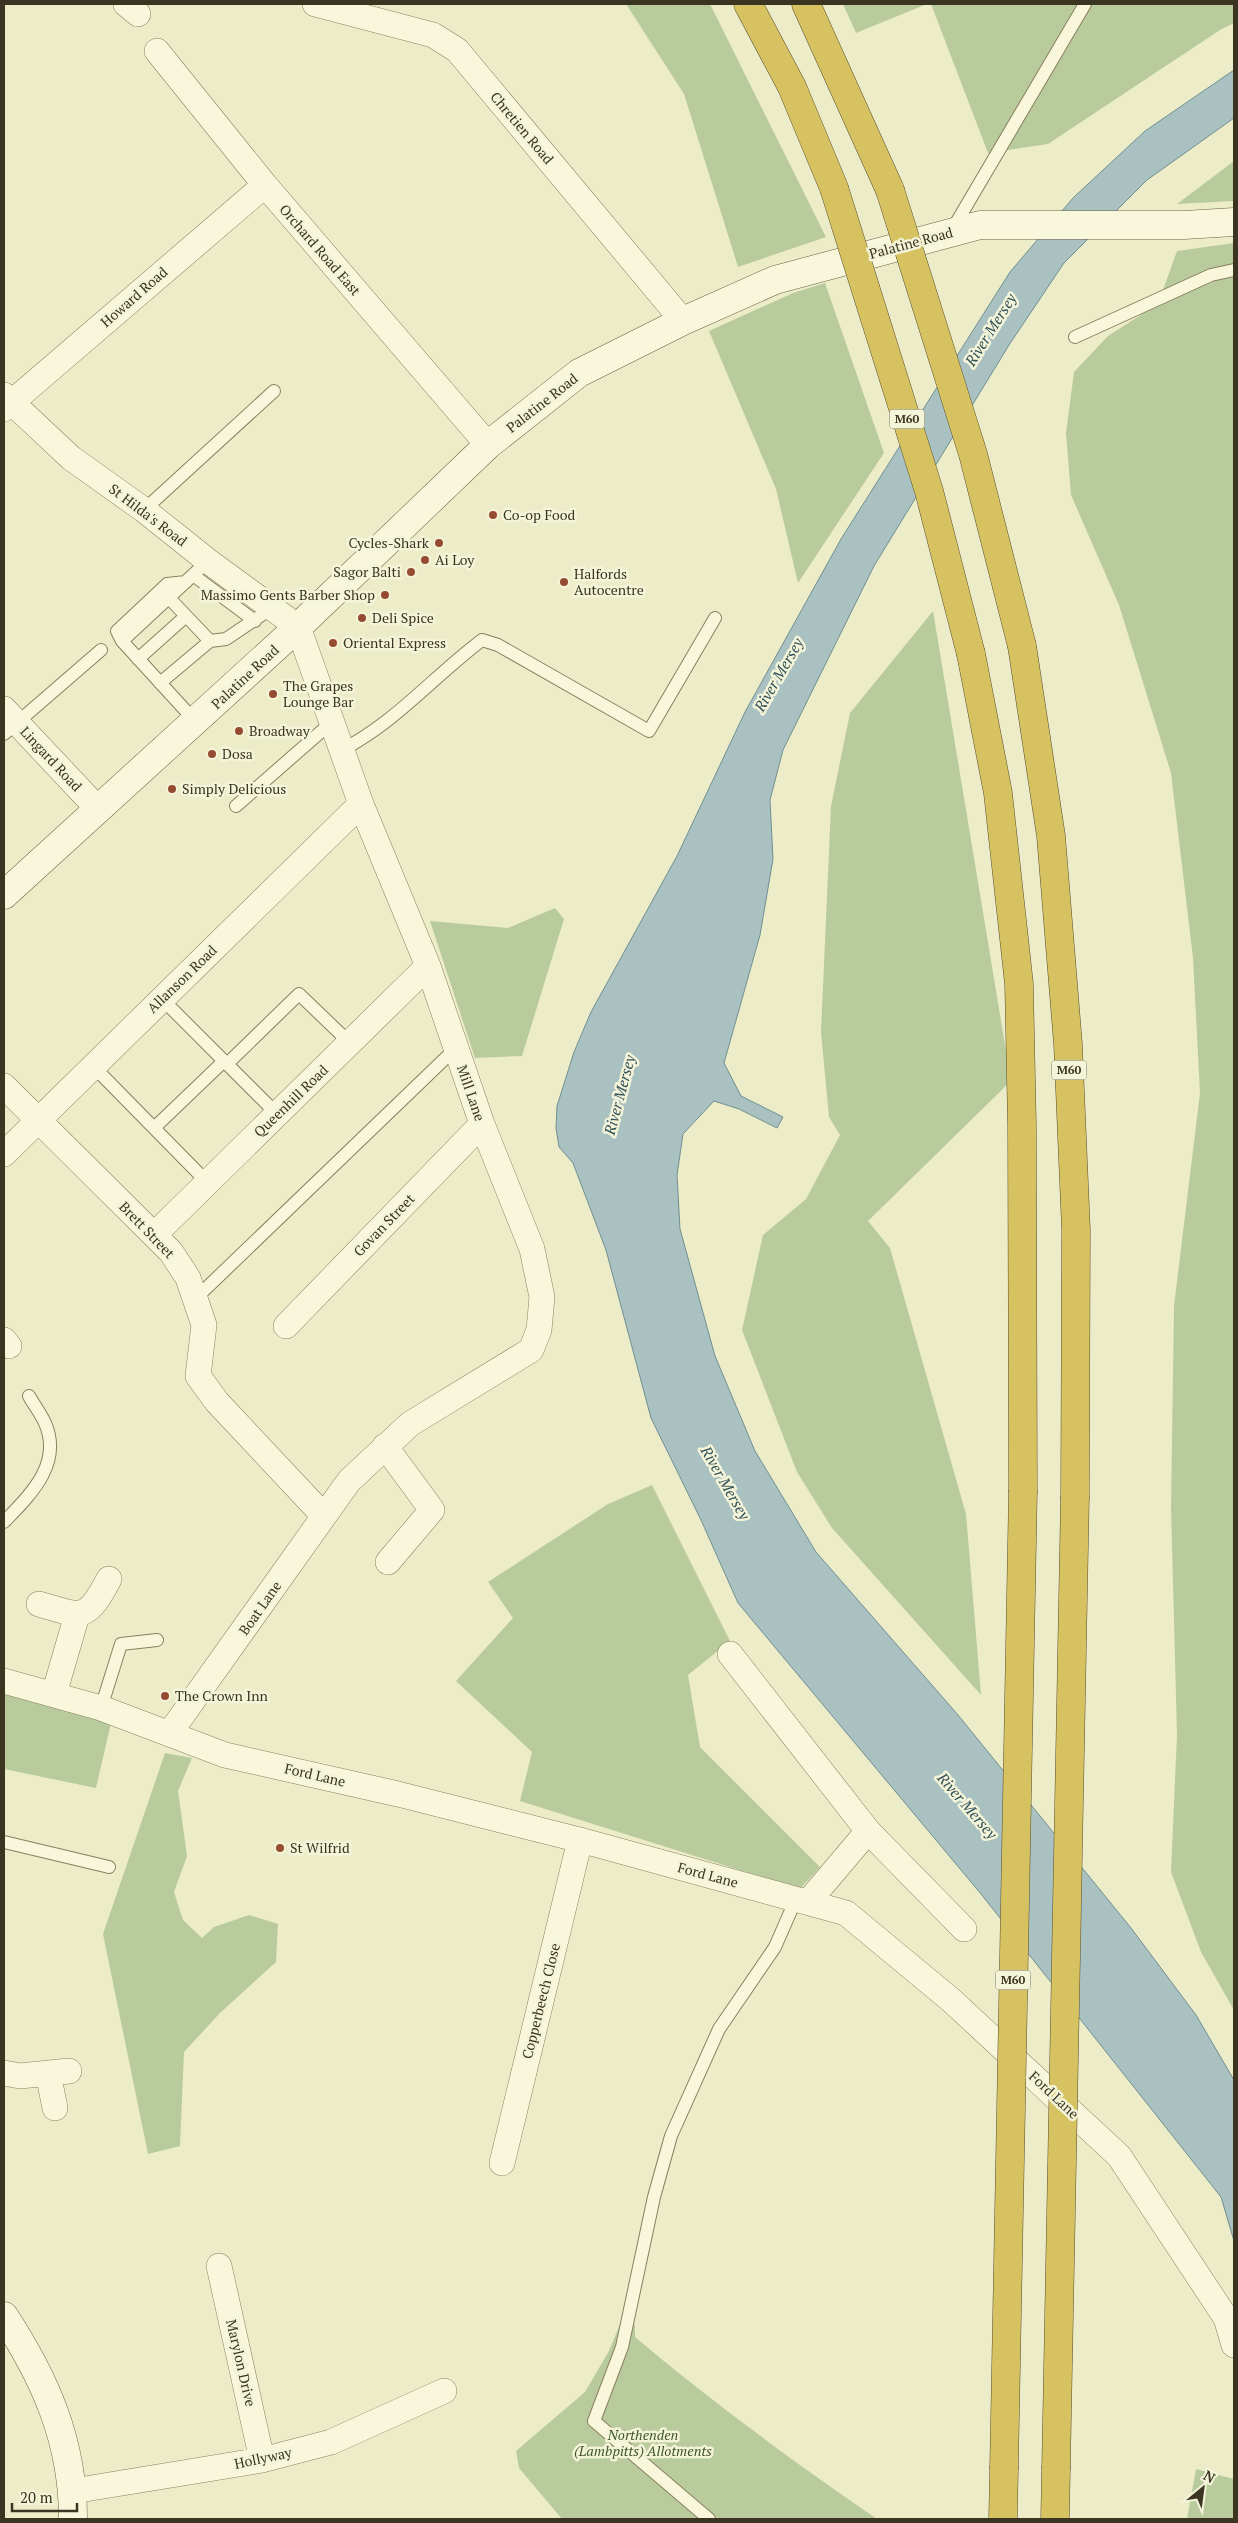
<svg xmlns="http://www.w3.org/2000/svg" width="1238" height="2523" viewBox="0 0 1238 2523" font-family="'PT Serif',serif">
<style>
.green{fill:#b9cb9d}
.water{fill:#aac1c1;stroke:#708f90}
.lines{fill:none;stroke-linecap:round;stroke-linejoin:round}
.service-casing{stroke:#88805f;stroke-width:14}
.minor-casing{stroke:#88805f;stroke-width:26}
.secondary-casing{stroke:#6a6142;stroke-width:29}
.motorway-casing{stroke:#574d32;stroke-width:29}
.service{stroke:#f8f7dc;stroke-width:12}
.minor{stroke:#f8f7dc;stroke-width:25}
.secondary{stroke:#f8f7dc;stroke-width:28}
.motorway{stroke:#d6c260;stroke-width:28}
.motorway-bridge-casing{stroke:#574d32;stroke-width:29;stroke-linecap:butt}
.motorway-bridge{stroke:#d6c260;stroke-width:28}
.poi-dot{fill:#954b31;stroke:#f4f4d9;stroke-width:2}
.labels{text-anchor:middle;stroke-width:5;stroke-linejoin:round;paint-order:stroke}
.shield{fill:#f4f4d9;stroke:#726e58;stroke-width:1}
.shield-label{font-size:12px;font-weight:bold;fill:#3a3421}
.street-label{font-size:14px;fill:#3a3421;stroke:#f4f4d9}
.poi-label{font-size:14px;fill:#3a3421;stroke:#f4f4d9;text-anchor:start}
.park-label{font-size:14px;font-style:italic;fill:#3e5529;stroke:#f4f4d9}
.water-label{font-size:15px;font-style:italic;fill:#315159;stroke:#f4f4d9}
</style>
<rect width="100%" height="100%" fill="#edecc9"/>
<path class="green" d="M 626,4 L 710,4 L 826,237 L 738,267 L 684,94 Z
M 843,4 L 927,4 L 856,33 Z
M 931,4 L 1234,4 L 1234,23 L 1220,30 L 1048,144 L 988,153 Z
M 1234,161 L 1234,201 L 1177,204 Z
M 1234,243 L 1234,2010 L 1201,1952 L 1171,1872 L 1177,1735 L 1171,1507 L 1174,1306 L 1200,1093 L 1193,958 L 1171,773 L 1119,605 L 1071,495 L 1066,433 L 1074,372 L 1108,336 L 1158,304 L 1177,251 Z
M 825,283 L 884,453 L 798,583 L 776,489 L 709,331 L 793,293 Z
M 933,611 L 1011,1081 L 868,1221 L 890,1248 L 966,1514 L 981,1695 L 832,1528 L 797,1472 L 742,1330 L 763,1235 L 806,1199 L 840,1135 L 829,1117 L 821,1032 L 831,806 L 850,713 Z
M 555,908 L 564,919 L 522,1056 L 475,1058 L 430,921 L 508,928 Z
M 652,1485 L 730,1641 L 688,1675 L 700,1747 L 820,1867 L 800,1889 L 520,1801 L 532,1752 L 456,1681 L 513,1618 L 488,1582 L 608,1504 Z
M 4,1688 L 111,1723 L 96,1788 L 4,1769 Z
M 165,1753 L 192,1758 L 178,1791 L 187,1856 L 174,1892 L 183,1920 L 202,1938 L 214,1927 L 249,1915 L 278,1924 L 276,1962 L 220,2013 L 184,2052 L 180,2146 L 148,2154 L 103,1934 Z
M 621,2322 L 635,2325 L 635,2337 C 712,2402 794,2462 877,2519 L 562,2519 L 519,2468 L 516,2451 L 585,2392 L 609,2351 Z
M 1196,2469 L 1234,2479 L 1234,2519 L 1187,2519 Z"/>
<path class="water" d="M 1234,70 L 1234,118 L 1147,180 L 1064,263 L 1009,345 L 874,566 L 783,750 L 770,800 L 773,859 L 760,935 L 724,1063 L 741,1096 L 783,1117 L 777,1128 L 739,1109 L 714,1101 L 683,1134 L 677,1175 L 680,1229 L 715,1356 L 755,1451 L 816,1552 L 958,1715 L 1131,1928 L 1196,2015 L 1234,2080 L 1234,2241 L 1221,2197 L 981,1894 L 738,1603 L 701,1520 L 651,1418 L 606,1250 L 573,1163 L 559,1147 L 556,1128 L 557,1106 L 574,1052 L 591,1012 L 677,856 L 745,712 L 841,539 L 1010,272 L 1073,198 L 1145,131 Z"/>
<g class="lines">
<defs>
<path id="service" d="M 952,230 L 1085,4
M 1075,337 L 1211,275 L 1234,270
M 144,510 L 274,391
M 193,575 L 255,621
M 169,598 L 210,641 L 226,639 L 272,608
M 122,641 L 117,631 L 167,584 L 186,582
M 138,659 L 186,616
M 160,683 L 210,641
M 196,722 L 122,641 L 208,561
M 4,734 L 101,650
M 342,750 C 397,721 433,677 482,640 L 498,645 L 649,731 L 715,618
M 236,806 L 332,722
M 162,999 L 277,1114
M 227,1064 L 299,994 L 350,1043
M 93,1066 L 208,1183
M 154,1128 L 224,1061
M 195,1299 L 456,1048
M 4,1522 C 30,1495 63,1464 45,1423 C 41,1414 34,1405 29,1396
M 101,1708 L 121,1644 L 157,1640
M 4,1842 L 109,1867
M 709,2519 L 594,2421 L 622,2347 L 654,2197 L 671,2136 L 719,2029 L 775,1947 L 796,1899"/>
<path id="minor" d="M 126,4 L 138,14
M 315,4 L 433,35 L 457,50 L 683,321
M 157,51 L 265,185 L 488,445
M 4,395 L 71,458 L 144,510 L 208,561 L 298,627 L 361,804 L 428,966 L 482,1124 L 532,1249 L 542,1297 L 539,1330 L 531,1350 L 410,1424 L 349,1481 L 169,1734
M 4,409 L 265,185
M 4,709 L 99,810
M 4,1086 L 171,1252 L 188,1278 L 204,1325 L 198,1376 L 217,1402 L 324,1516
M 4,1154 L 361,804
M 154,1235 L 428,966
M 286,1326 L 482,1124
M 4,1340 L 9,1346
M 385,1446 L 432,1510 L 388,1562
M 39,1604 C 83,1617 86,1622 109,1579
M 730,1654 L 868,1831 L 964,1929
M 4,1681 L 101,1708 L 225,1755 L 398,1794 L 580,1840 L 846,1913 L 951,2000 L 1119,2156 L 1226,2318 L 1234,2345
M 54,1694 L 77,1615
M 808,1902 L 868,1831
M 4,2073 L 20,2076 L 69,2071
M 48,2073 L 55,2108
M 502,2163 L 580,1840
M 219,2266 L 262,2460
M 73,2491 L 262,2460 L 331,2442 L 444,2391"/>
<path id="secondary" d="M 4,895 L 298,627 L 488,445 L 579,373 L 683,321 L 775,280 L 980,225 L 1184,225 L 1234,222
M 4,2316 C 46,2380 73,2442 73,2519"/>
<path id="motorway" d="M 748,4 L 792,87 L 834,188
M 806,4 L 890,190
M 1022,646 L 1051,836 L 1068,1044 L 1076,1230 L 1075,1496
M 971,654 L 998,793 L 1019,984 L 1022,1125 L 1023,1490
M 1003,2519 L 1004,2469
M 1055,2519 L 1056,2469"/>
</defs>
<use href="#service" class="service-casing"/>
<use href="#minor" class="minor-casing"/>
<use href="#secondary" class="secondary-casing"/>
<use href="#motorway" class="motorway-casing"/>
<use href="#service" class="service"/>
<use href="#minor" class="minor"/>
<use href="#secondary" class="secondary"/>
<use href="#motorway" class="motorway"/>
<defs>
<path id="motorway-bridge" d="M 834,188 L 929,491 L 971,654
M 890,190 L 973,454 L 1022,646
M 1004,2469 L 1023,1490
M 1056,2469 L 1075,1496"/>
</defs>
<use href="#motorway-bridge" class="motorway-bridge-casing"/>
<use href="#motorway-bridge" class="motorway-bridge"/>
</g>
<g class="poi-dot">
<circle cx="493" cy="515" r="5"/>
<circle cx="439" cy="543" r="5"/>
<circle cx="425" cy="560" r="5"/>
<circle cx="411" cy="572" r="5"/>
<circle cx="564" cy="582" r="5"/>
<circle cx="385" cy="595" r="5"/>
<circle cx="362" cy="618" r="5"/>
<circle cx="333" cy="643" r="5"/>
<circle cx="273" cy="694" r="5"/>
<circle cx="239" cy="731" r="5"/>
<circle cx="212" cy="754" r="5"/>
<circle cx="172" cy="789" r="5"/>
<circle cx="165" cy="1696" r="5"/>
<circle cx="280" cy="1848" r="5"/>
</g>
<g class="labels">
<g class="shield">
<rect x="889.5" y="409.5" width="35" height="19" rx="4"/>
<rect x="1051.5" y="1060.5" width="35" height="19" rx="4"/>
<rect x="995.5" y="1970.5" width="35" height="19" rx="4"/>
</g>
<g class="shield-label">
<text x="907" y="423">M60</text>
<text x="1069" y="1074">M60</text>
<text x="1013" y="1984">M60</text>
</g>
<g class="street-label">
<text transform="translate(522 128) rotate(50)" y="5">Chretien Road</text>
<text transform="translate(911 243) rotate(-15)" y="5">Palatine Road</text>
<text transform="translate(320 250) rotate(49)" y="5">Orchard Road East</text>
<text transform="translate(134 297) rotate(-41)" y="5">Howard Road</text>
<text transform="translate(542 403) rotate(-38)" y="5">Palatine Road</text>
<text transform="translate(148 515) rotate(37)" y="5">St Hilda's Road</text>
<text transform="translate(245 677) rotate(-43)" y="5">Palatine Road</text>
<text transform="translate(51 759) rotate(47)" y="5">Lingard Road</text>
<text transform="translate(182 979) rotate(-44)" y="5">Allanson Road</text>
<text transform="translate(471 1093) rotate(71)" y="5">Mill Lane</text>
<text transform="translate(291 1101) rotate(-44)" y="5">Queenhill Road</text>
<text transform="translate(384 1225) rotate(-46)" y="5">Govan Street</text>
<text transform="translate(147 1230) rotate(46)" y="5">Brett Street</text>
<text transform="translate(260 1608) rotate(-55)" y="5">Boat Lane</text>
<text transform="translate(315 1775) rotate(13)" y="5">Ford Lane</text>
<text transform="translate(708 1875) rotate(15)" y="5">Ford Lane</text>
<text transform="translate(541 2001) rotate(-76)" y="5">Copperbeech Close</text>
<text transform="translate(1054 2095) rotate(43)" y="5">Ford Lane</text>
<text transform="translate(241 2363) rotate(77)" y="5">Marylon Drive</text>
<text transform="translate(263 2458) rotate(-12)" y="5">Hollyway</text>
</g>
<g class="poi-label">
<text x="503" y="520">Co-op Food</text>
<text x="429" y="548" text-anchor="end">Cycles-Shark</text>
<text x="435" y="565">Ai Loy</text>
<text x="401" y="577" text-anchor="end">Sagor Balti</text>
<text x="574" y="579">Halfords<tspan x="574" dy="16">Autocentre</tspan></text>
<text x="375" y="600" text-anchor="end">Massimo Gents Barber Shop</text>
<text x="372" y="623">Deli Spice</text>
<text x="343" y="648">Oriental Express</text>
<text x="283" y="691">The Grapes<tspan x="283" dy="16">Lounge Bar</tspan></text>
<text x="249" y="736">Broadway</text>
<text x="222" y="759">Dosa</text>
<text x="182" y="794">Simply Delicious</text>
<text x="175" y="1701">The Crown Inn</text>
<text x="290" y="1853">St Wilfrid</text>
</g>
<g class="park-label">
<text x="643" y="2440">Northenden<tspan x="643" dy="16">(Lambpitts) Allotments</tspan></text>
</g>
<g class="water-label">
<text transform="translate(991 330) rotate(-58)" y="5">River Mersey</text>
<text transform="translate(779 675) rotate(-60)" y="5">River Mersey</text>
<text transform="translate(620 1095) rotate(-75)" y="5">River Mersey</text>
<text transform="translate(725 1483) rotate(60)" y="5">River Mersey</text>
<text transform="translate(967 1806) rotate(49)" y="5">River Mersey</text>
</g>
</g>
<rect width="1238" height="2523" fill="none" stroke="#3a3421" stroke-width="10"/>
<g transform="translate(1203 2488) rotate(29)" stroke="#f4f4d9" stroke-width="4" paint-order="stroke">
<path d="M0-4L9 19L0 12L-9 19Z" fill="#3a3421"/>
<text y="-8" font-size="14" font-weight="bold" text-anchor="middle" fill="#3a3421">N</text>
</g>
<path d="M12 2503v8h65v-8" fill="none" stroke="#3a3421" stroke-width="2.5"/>
<text x="20" y="2503" font-size="15" fill="#3a3421" stroke="#f4f4d9" stroke-width="4" paint-order="stroke">20 m</text>
</svg>
